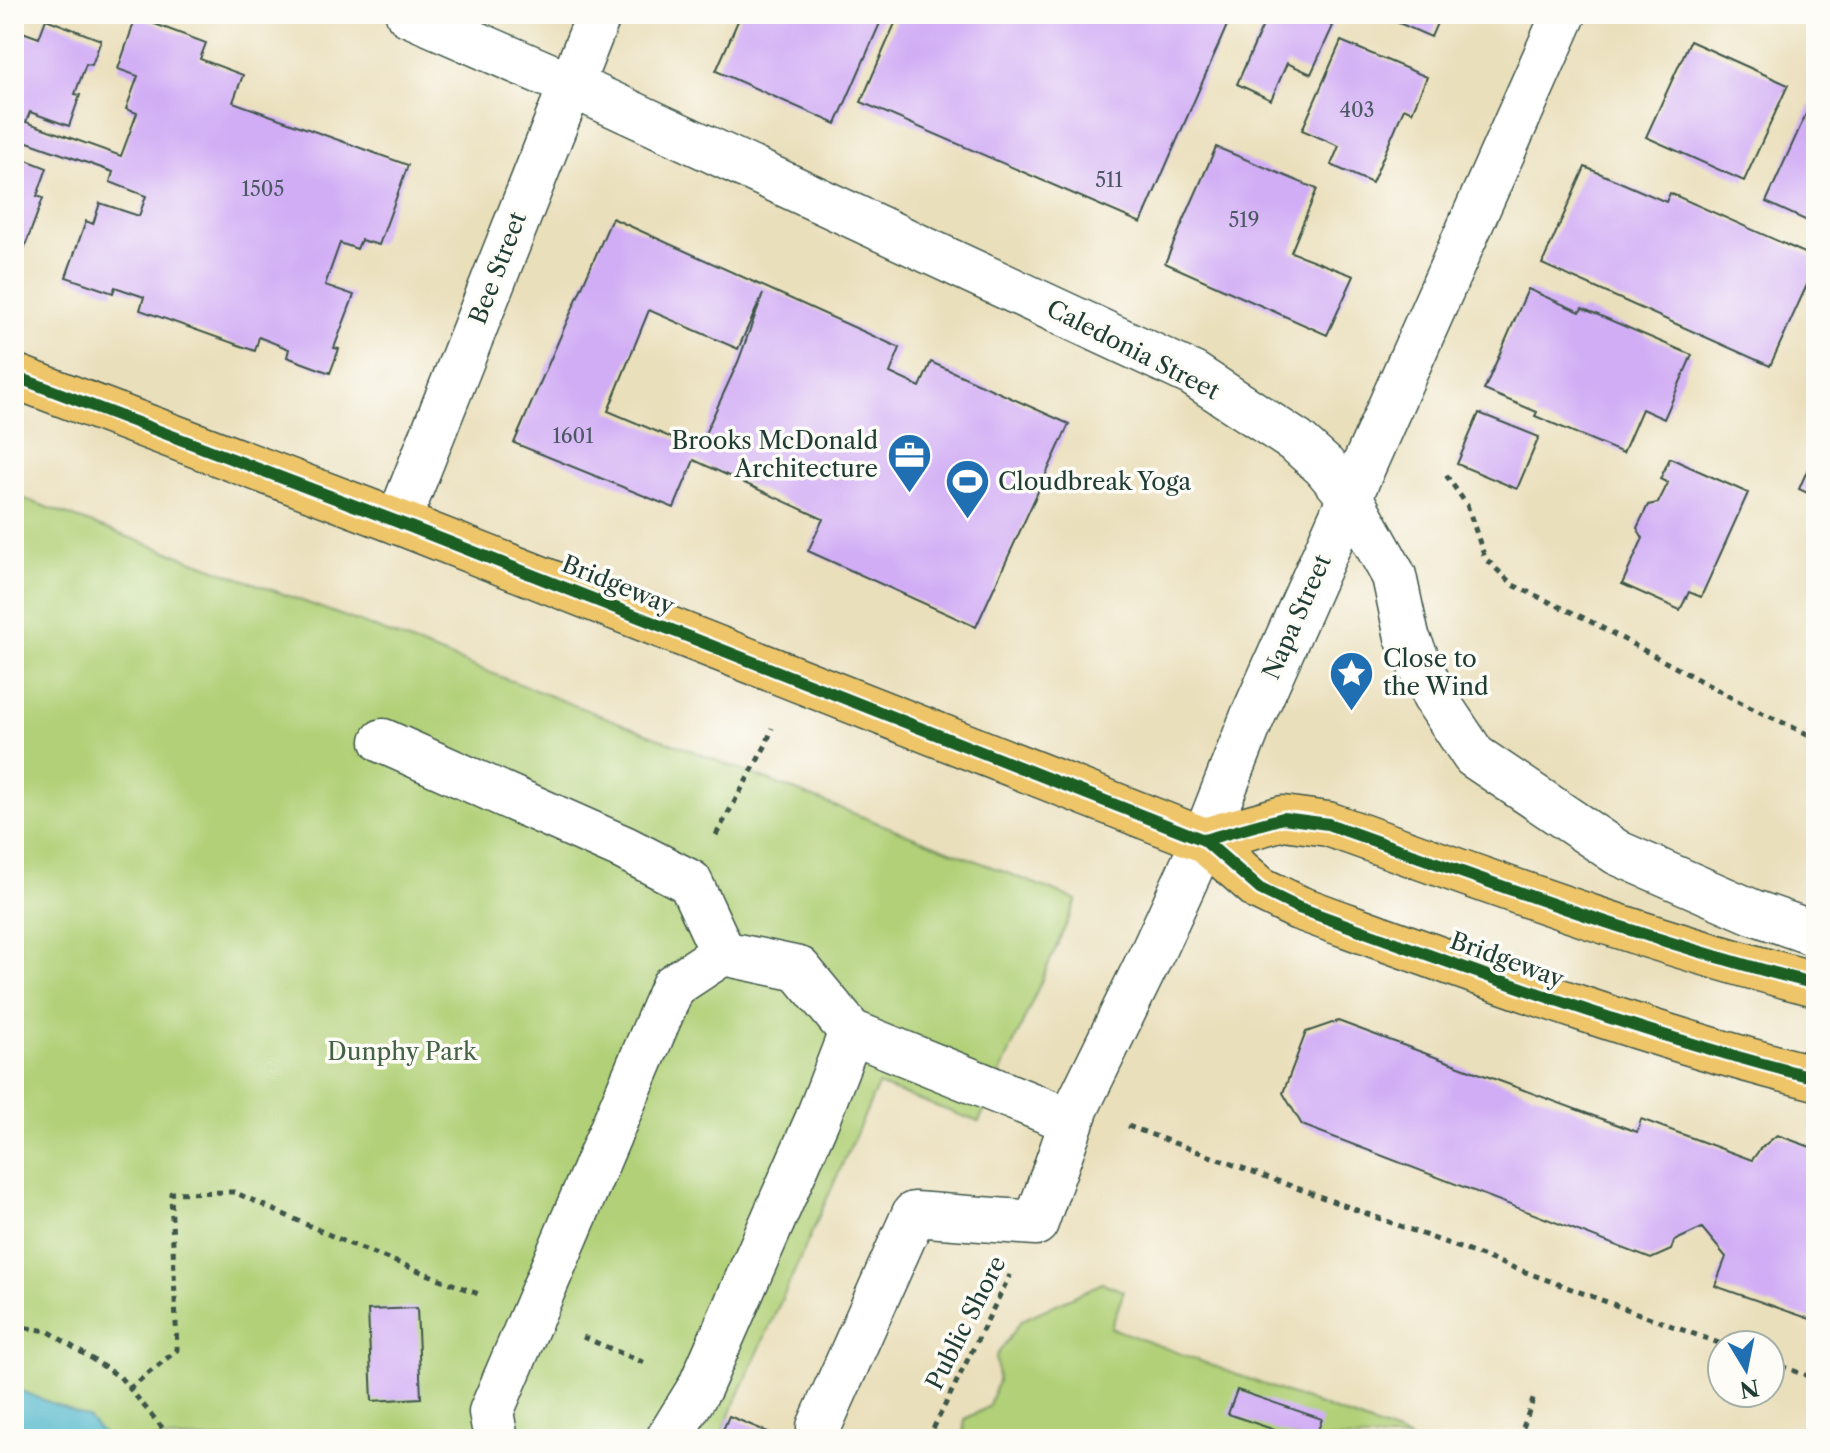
<svg xmlns="http://www.w3.org/2000/svg" width="1830" height="1453" viewBox="0 0 1830 1453" font-family="'Libre Caslon Text',serif">
<style>
.green{fill:#b1d077;stroke:#688656;stroke-width:2}
.water{fill:#4db6cb;stroke:#367a80;stroke-width:2}
.building{fill:#d1adf5;fill-rule:evenodd}
.lines{fill:none;stroke-linecap:round;stroke-linejoin:round}
.minor-casing{stroke:#3d5548;stroke-width:47}
.major-casing{stroke:#3d5548;stroke-width:47}
.path{stroke:#3d5548;stroke-width:5;stroke-dasharray:6 6;stroke-linecap:butt}
.minor{stroke:#fff;stroke-width:44}
.major{stroke:#eec569;stroke-width:44}
.cycleway-casing{stroke:#fdfcf7;stroke-width:17}
.cycleway{stroke:#1b5e20;stroke-width:12}
.labels{text-anchor:middle;stroke-width:7;stroke-linejoin:round;paint-order:stroke}
.number-label{font-size:20px;fill:#4c5964}
.street-label{font-size:24px;fill:#1f3d34;stroke:#fdfcf7}
.poi-label{font-size:24px;fill:#1f3d34;stroke:#fdfcf7;text-anchor:start}
.park-label{font-size:24px;fill:#446245;stroke:#fdfcf7}
</style>
<rect width="100%" height="100%" fill="#fdfcf7"/>
<filter id="ink" filterUnits="userSpaceOnUse"><feTurbulence type="fractalNoise" baseFrequency=".0125" numOctaves="2"/><feDisplacementMap in="SourceGraphic" scale="16" xChannelSelector="R" yChannelSelector="G"/><feConvolveMatrix kernelMatrix="1 2 1 2 8 2 1 2 1" color-interpolation-filters="sRGB"/></filter>
<filter id="wash" filterUnits="userSpaceOnUse"><feTurbulence type="fractalNoise" baseFrequency=".006" numOctaves="4" result="noise"/><feDisplacementMap in="SourceGraphic" scale="32" xChannelSelector="R" yChannelSelector="G"/><feGaussianBlur stdDeviation="1.8" result="paint"/><feColorMatrix in="noise" values="0 0 0 0 0 0 0 0 0 0 0 0 0 0 0 0 0 1.4 0 .05"/><feComposite in="paint" operator="in"/></filter>
<g filter="url(#wash)">
<rect width="100%" height="100%" fill="#eadfbb"/>
<path class="green" d="M 14,495 L 362,623 L 1077,900 L 979,1122 L 878,1085 L 719,1439 L 14,1439 Z
M 1102,1283 L 1124,1291 L 1111,1328 L 1411,1439 L 963,1439 L 965,1419 L 988,1407 L 998,1381 L 996,1356 L 1022,1320 Z"/>
<path class="water" d="M 14,1388 L 87,1417 L 108,1439 L 14,1439 Z"/>
<g id="blocks">
<path class="building" d="M 741,14 L 884,14 L 836,124 L 716,71 Z
M 899,14 L 1232,14 L 1141,223 L 861,102 Z
M 1268,14 L 1304,14 L 1333,26 L 1311,74 L 1287,63 L 1271,100 L 1237,84 Z
M 1378,14 L 1441,14 L 1431,37 Z
M 136,17 L 206,43 L 200,59 L 243,75 L 233,102 L 408,165 L 379,245 L 361,240 L 357,249 L 340,243 L 325,285 L 354,295 L 334,348 L 339,349 L 330,373 L 287,357 L 289,349 L 259,337 L 255,351 L 140,310 L 144,297 L 115,287 L 113,293 L 66,277 L 86,221 L 93,224 L 100,203 L 139,216 L 146,196 L 110,182 L 113,172 L 22,140 L 16,156 L 47,168 L 37,196 L 43,198 L 20,260 L 14,258 L 14,29 L 39,38 L 46,19 L 101,40 L 92,65 L 86,64 L 75,94 L 80,95 L 69,126 L 30,112 L 26,122 L 121,156 L 137,113 L 126,109 L 138,76 L 118,69 Z
M 1341,41 L 1427,77 L 1412,112 L 1404,108 L 1372,183 L 1331,165 L 1339,146 L 1302,130 Z
M 1690,41 L 1788,85 L 1744,181 L 1646,137 Z
M 1810,105 L 1816,107 L 1816,225 L 1766,202 Z
M 1216,147 L 1317,189 L 1291,252 L 1354,276 L 1327,335 L 1165,263 Z
M 1585,167 L 1666,202 L 1670,193 L 1816,258 L 1816,265 L 1770,366 L 1542,264 Z
M 612,218 L 900,348 L 890,373 L 920,387 L 931,362 L 1069,424 L 976,627 L 808,551 L 823,519 L 694,460 L 674,508 L 514,443 ZM 763,294 L 738,362 L 698,449 L 608,411 L 649,310 L 738,349 Z
M 1528,289 L 1580,312 L 1582,308 L 1692,355 L 1664,419 L 1642,409 L 1623,453 L 1535,416 L 1537,412 L 1484,390 Z
M 1479,413 L 1539,437 L 1517,489 L 1457,464 Z
M 1816,450 L 1816,497 L 1799,489 Z
M 1670,458 L 1748,493 L 1701,597 L 1689,592 L 1680,610 L 1622,584 L 1643,538 L 1637,528 L 1648,505 L 1658,503 L 1668,483 L 1660,479 Z
M 1338,1021 L 1637,1132 L 1641,1119 L 1752,1160 L 1760,1149 L 1777,1135 L 1816,1149 L 1816,1321 L 1715,1286 L 1726,1257 L 1702,1228 L 1674,1241 L 1671,1250 L 1651,1259 L 1302,1125 L 1283,1093 L 1306,1032 Z
M 417,1308 L 421,1398 L 372,1401 L 368,1310 Z
M 1237,1390 L 1322,1419 L 1315,1439 L 1301,1439 L 1228,1414 Z
M 729,1416 L 785,1439 L 719,1439 Z"/>
</g>
</g>
<g filter="url(#ink)">
<use href="#blocks" fill-opacity="0" stroke="#3d5548" stroke-width="2"/>
<g class="lines">
<defs>
<path id="minor" d="M 408,14 L 569,84 L 1193,374 L 1297,442 L 1324,466 L 1350,497 L 1394,576 L 1407,637 L 1434,696 L 1474,756 L 1618,853 L 1753,912 L 1816,934
M 398,522 L 599,14
M 383,741 L 624,848 L 690,882 L 723,953
M 851,1032 L 1071,1121
M 819,1427 L 914,1214 L 1036,1223 L 1077,1107 L 1154,949 L 1204,840 L 1252,718 L 1564,14
M 496,1439 L 491,1412 L 673,986 L 723,953 L 799,969 L 851,1032 L 817,1120 L 700,1387 L 668,1439"/>
<path id="major" d="M 14,376 L 398,522 L 1204,840 L 1260,889 L 1299,908 C 1470,970 1640,1034 1816,1078
M 1204,840 L 1283,818 L 1328,824 C 1489,882 1650,942 1816,984"/>
</defs>
<use href="#minor" class="minor-casing"/>
<use href="#major" class="major-casing"/>
<path class="path" d="M 1446,475 L 1467,505 L 1485,558 L 1513,585 L 1584,618 L 1749,707 L 1816,738
M 716,835 L 766,745 L 772,728
M 1128,1126 L 1724,1345
M 14,1326 L 48,1331 L 120,1377 L 170,1437 L 176,1439
M 583,1337 L 647,1364
M 1770,1362 L 1816,1379
M 129,1389 L 177,1350 L 171,1193 L 234,1192 L 350,1244 L 481,1295
M 928,1439 L 1010,1275
M 1519,1439 L 1534,1397"/>
<use href="#minor" class="minor"/>
<use href="#major" class="major"/>
<defs>
<path id="cycleway" d="M 14,376 L 398,522 L 1204,840 L 1260,889 L 1299,908 C 1470,970 1640,1034 1816,1078
M 1204,840 L 1283,818 L 1328,824 C 1489,882 1650,942 1816,984"/>
</defs>
<use href="#cycleway" class="cycleway-casing"/>
<use href="#cycleway" class="cycleway"/>
</g>
</g>
<defs>
<symbol id="office-pin" viewBox="-11 -11 22 30"><path d="M0 17L-7.5 6A9.5 9.5 0 1 1 7.5 6Z" fill="#1f6fb2" stroke="#fdfcf7"/><path d="M-6-3h4V-5.5h4V-3h4V5H-6ZM-1-4.5V-3h2v-1.5ZM-6 0V1H6V0Z" fill="#fff"/></symbol>
<symbol id="stadium-pin" viewBox="-11 -11 22 30"><path d="M0 17L-7.5 6A9.5 9.5 0 1 1 7.5 6Z" fill="#1f6fb2" stroke="#fdfcf7"/><path d="M0-5a6.5 5 0 1 0 0 10a6.5 5 0 1 0 0-10ZM-3.5-1.8h7v3.6h-7Z" fill="#fff"/></symbol>
<symbol id="sight-pin" viewBox="-11 -11 22 30"><path d="M0 17L-7.5 6A9.5 9.5 0 1 1 7.5 6Z" fill="#1f6fb2" stroke="#fdfcf7"/><path d="M0-6L1.8-2.2L6-1.7L2.9 1.2L3.7 5.4L0 3.3L-3.7 5.4L-2.9 1.2L-6-1.7L-1.8-2.2Z" fill="#fff"/></symbol>
</defs>
<g fill-rule="evenodd">
<use href="#office-pin" x="884" y="430" width="51" height="69"/>
<use href="#stadium-pin" x="942" y="456" width="51" height="69"/>
<use href="#sight-pin" x="1326" y="648" width="51" height="69"/>
</g>
<g class="labels">
<g class="number-label">
<text x="1357" y="117">403</text>
<text x="1109" y="187">511</text>
<text x="263" y="196">1505</text>
<text x="1244" y="227">519</text>
<text x="573" y="443">1601</text>
</g>
<g class="street-label">
<text transform="translate(498 268) rotate(-69)" y="8">Bee Street</text>
<text transform="translate(1133 350) rotate(27)" y="8">Caledonia Street</text>
<text transform="translate(618 585) rotate(22)" y="8">Bridgeway</text>
<text transform="translate(1297 617) rotate(-66)" y="8">Napa Street</text>
<text transform="translate(1507 960) rotate(20)" y="8">Bridgeway</text>
<text transform="translate(966 1323) rotate(-63)" y="8">Public Shore</text>
</g>
<g class="poi-label">
<text x="878" y="449" text-anchor="end">Brooks McDonald<tspan x="878" dy="28">Architecture</tspan></text>
<text x="998" y="490">Cloudbreak Yoga</text>
<text x="1383" y="667">Close to<tspan x="1383" dy="28">the Wind</tspan></text>
</g>
<g class="park-label">
<text x="402" y="1060">Dunphy Park</text>
</g>
</g>
<rect width="1830" height="1453" fill="none" stroke="#fdfcf7" stroke-width="48"/>
<g transform="translate(1746 1369) rotate(170)"><circle r="38" fill="#fdfcf7" stroke="#a4b0a9" stroke-width="2"/>
<path d="M0-6L14 30L0 20L-14 30Z" fill="#1f6fb2"/>
<text y="-12" font-size="22" font-weight="bold" text-anchor="middle" fill="#1f3d34">N</text>
</g>
</svg>
